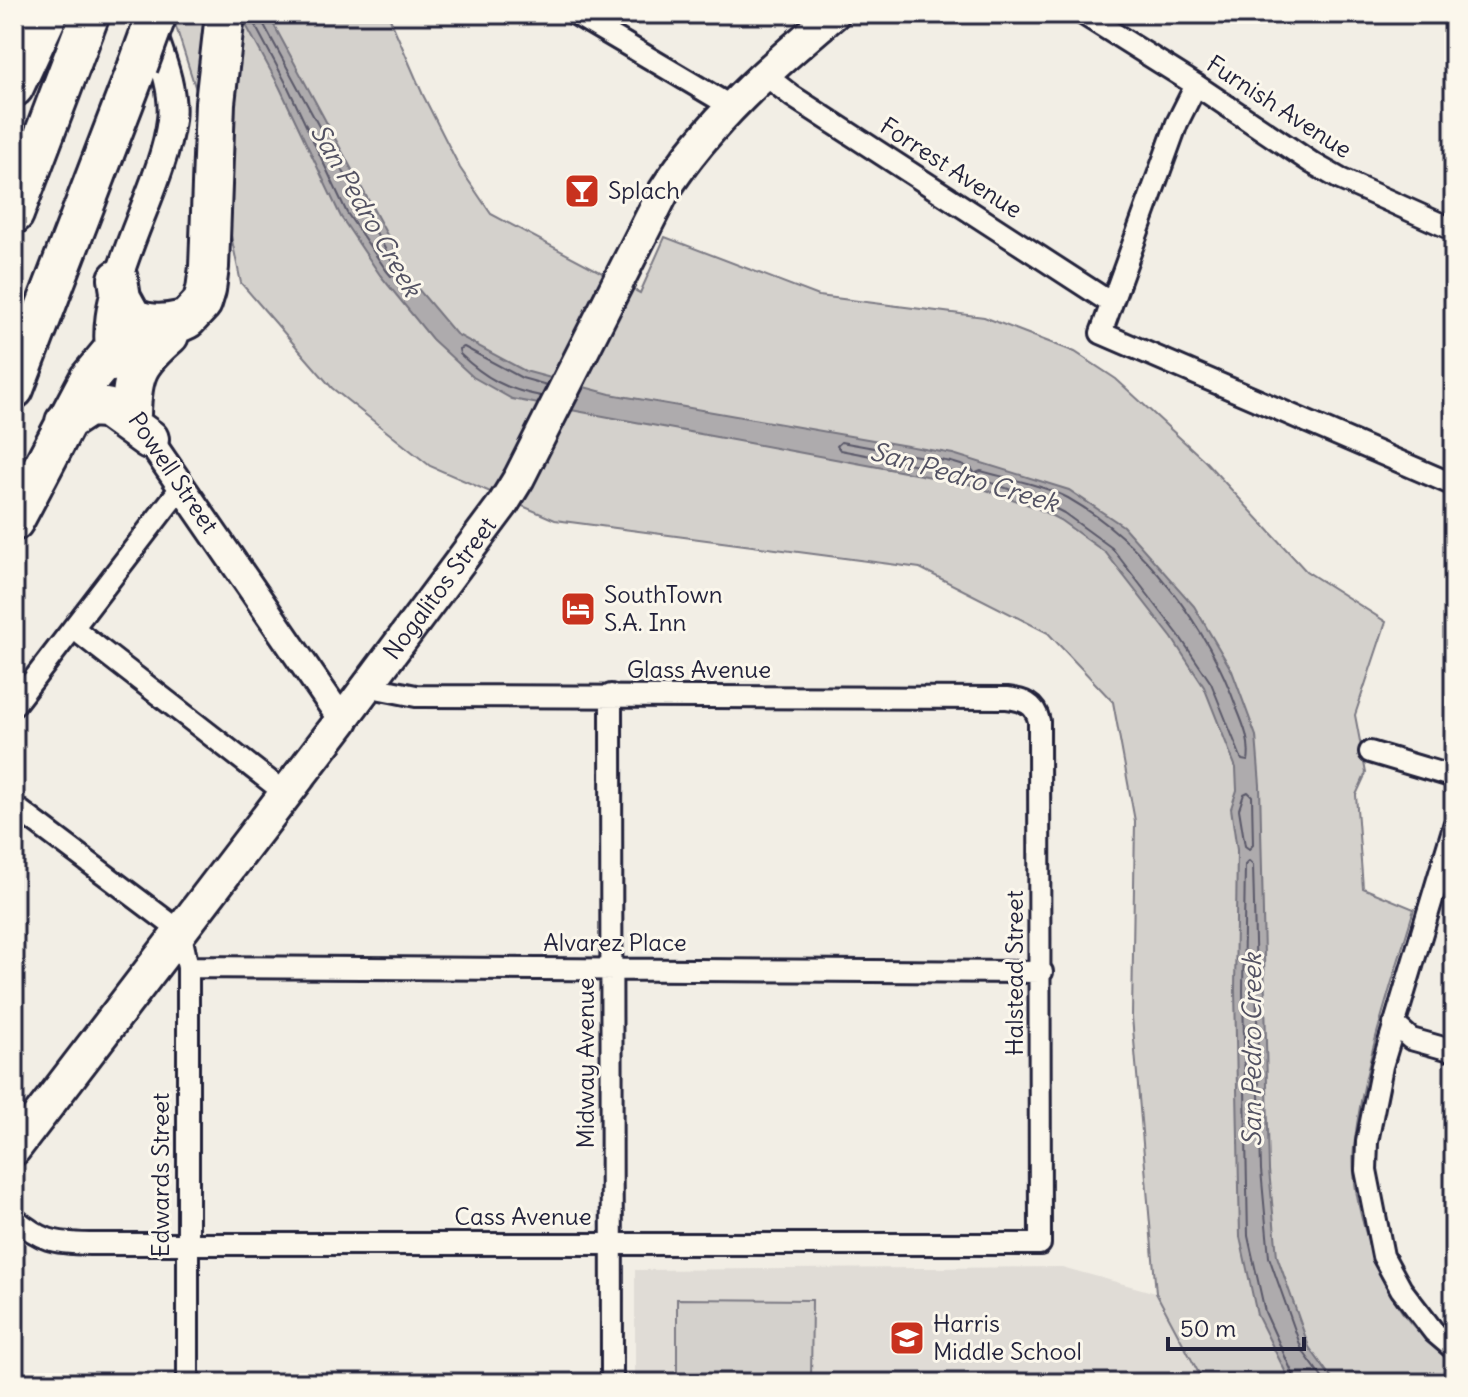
<svg xmlns="http://www.w3.org/2000/svg" width="1468" height="1397" viewBox="0 0 1468 1397" font-family="Delius,sans-serif">
<style>
.built{fill:#e0dcd6}
.green{fill:#d4d1cc;stroke:#7b7a84;stroke-width:2}
.water{fill:#aeabad;stroke:#76747f;stroke-width:2}
.lines{fill:none;stroke-linecap:round;stroke-linejoin:round}
.shore{stroke:#5a5969;stroke-width:2}
.minor-casing{stroke:#22223b;stroke-width:26}
.tertiary-casing{stroke:#22223b;stroke-width:32}
.secondary-casing{stroke:#22223b;stroke-width:36}
.primary-casing{stroke:#22223b;stroke-width:38}
.motorway-casing{stroke:#22223b;stroke-width:44}
.minor{stroke:#fbf7ec;stroke-width:20}
.tertiary{stroke:#fbf7ec;stroke-width:26}
.secondary{stroke:#fbf7ec;stroke-width:30}
.primary{stroke:#fbf7ec;stroke-width:32}
.motorway{stroke:#fbf7ec;stroke-width:38}
.motorway-bridge-casing{stroke:#22223b;stroke-width:44;stroke-linecap:butt}
.motorway-bridge{stroke:#fbf7ec;stroke-width:38}
.labels{text-anchor:middle;stroke-width:6;stroke-linejoin:round;paint-order:stroke}
.street-label{font-size:24px;fill:#22223b;stroke:#fbf7ec}
.poi-label{font-size:24px;fill:#22223b;stroke:#fbf7ec;text-anchor:start}
.water-label{font-size:26px;font-style:italic;fill:#535263;stroke:#fbf7ec}
</style>
<rect width="100%" height="100%" fill="#f2eee5"/>
<filter id="ink" filterUnits="userSpaceOnUse"><feTurbulence type="fractalNoise" baseFrequency=".0125" numOctaves="2"/><feDisplacementMap in="SourceGraphic" scale="16" xChannelSelector="R" yChannelSelector="G"/><feConvolveMatrix kernelMatrix="1 2 1 2 8 2 1 2 1" color-interpolation-filters="sRGB"/></filter>
<g filter="url(#ink)">
<path class="built" d="M 1062,1267 L 1156,1293 L 1204,1383 L 635,1383 L 635,1270 Z"/>
<path class="green" d="M 172,14 L 388,14 L 423,95 L 460,168 L 491,214 L 640,293 L 665,237 L 819,296 L 984,317 L 1075,352 L 1116,379 L 1205,461 L 1306,571 L 1386,622 L 1355,715 L 1366,773 L 1356,795 L 1363,888 L 1414,909 C 1391,987 1363,1066 1354,1147 C 1349,1200 1379,1291 1416,1329 C 1428,1341 1442,1350 1454,1361 L 1454,1383 L 1204,1383 L 1156,1293 L 1132,1017 L 1135,821 L 1113,702 L 1048,633 L 920,568 L 555,520 L 430,466 L 332,388 L 241,283 L 209,131 Z
M 677,1299 L 812,1300 L 811,1383 L 677,1383 Z"/>
<path class="water" d="M 240,14 L 268,14 L 413,283 L 456,334 L 525,371 L 610,394 L 953,454 L 1069,490 L 1123,526 L 1194,606 L 1232,671 L 1256,736 L 1260,785 L 1269,1170 L 1277,1256 L 1309,1347 L 1335,1383 L 1291,1383 L 1257,1315 L 1240,1237 L 1235,990 L 1237,850 L 1231,808 L 1237,790 L 1236,768 L 1204,687 L 1172,638 L 1106,553 L 1060,520 L 1035,507 L 969,484 L 512,399 L 473,377 L 432,339 L 380,275 L 341,217 L 279,86 Z"/>
<g class="lines">
<path class="shore" d="M 249,14 L 286,83 L 347,213 L 386,270 L 391,276 L 395,276 L 397,271 L 262,21 L 261,14
M 541,396 C 507,390 485,378 460,354 L 459,349 L 464,347 L 522,378 L 547,385
M 841,442 L 951,462 L 971,468 L 974,472 L 969,475 L 840,450 L 837,446 Z
M 981,471 C 1006,478 1046,486 1068,498 C 1144,541 1208,627 1237,709 C 1244,726 1251,743 1248,761 L 1242,760 L 1211,683 L 1178,634 L 1112,548 L 1064,513 L 1039,500 L 978,478 L 976,473 Z
M 1248,792 L 1252,796 L 1253,845 L 1249,849 L 1245,846 L 1239,809 L 1244,794 Z
M 1297,1383 L 1265,1312 L 1248,1236 L 1243,991 L 1245,865 L 1249,861 L 1253,865 L 1261,1170 L 1269,1257 L 1302,1350 L 1326,1383"/>
<defs>
<path id="minor" d="M 575,14 L 732,107
M 1083,14 L 1196,85 L 1312,163 L 1340,179 L 1454,230
M 765,75 L 792,96 L 1111,303
M 1196,85 L 1177,123 L 1101,333 L 1454,485
M 73,628 L 285,793
M 611,695 L 612,1383
M 14,705 L 182,486
M 1370,752 L 1454,777
M 14,806 L 180,931 L 188,967 L 188,1383
M 1454,826 L 1382,1066 L 1367,1142 L 1366,1170 L 1383,1256 L 1401,1289 L 1434,1332 L 1454,1349
M 188,967 L 1042,972
M 1394,1024 L 1411,1039 L 1454,1051
M 14,1218 C 42,1241 53,1243 89,1244 L 1040,1244 L 1039,721 C 1035,703 1023,700 1007,698 L 416,696 L 366,686"/>
<path id="tertiary" d="M 113,368 C 89,296 162,196 171,120 C 175,88 160,55 150,25
M 139,425 L 342,720"/>
<g id="secondary">
<path d="M 14,20 L 21,14"/>
<path id="s1" d="M 342,720 L 503,504 L 519,478 L 664,191 C 709,121 771,67 834,14"/>
</g>
<path id="primary" d="M 14,1149 L 342,720"/>
<path id="motorway" d="M 14,87 L 48,14
M 14,214 L 90,14
M 118,279 L 121,298 L 132,318 C 149,325 163,325 180,321
M 14,389 L 138,66
M 131,414 C 132,372 138,362 169,335
M 65,422 L 88,407 L 106,408 L 149,439
M 14,521 L 89,379 L 109,355 L 187,319 L 202,303 L 206,290 L 209,267 L 215,103 L 225,14"/>
</defs>
<use href="#minor" class="minor-casing"/>
<use href="#tertiary" class="tertiary-casing"/>
<use href="#secondary" class="secondary-casing"/>
<use href="#primary" class="primary-casing"/>
<use href="#motorway" class="motorway-casing"/>
<use href="#minor" class="minor"/>
<use href="#tertiary" class="tertiary"/>
<use href="#secondary" class="secondary"/>
<use href="#primary" class="primary"/>
<use href="#motorway" class="motorway"/>
<defs>
<path id="motorway-bridge" d="M 138,66 L 157,14"/>
</defs>
<use href="#motorway-bridge" class="motorway-bridge-casing"/>
<use href="#motorway-bridge" class="motorway-bridge"/>
</g>
</g>
<defs>
<symbol id="bar-square" viewBox="-11 -11 22 22"><rect x="-9" y="-9" width="18" height="18" rx="4" fill="#c8321e" stroke="#fbf7ec"/><path d="M-6-5H6L.8 .8V4.5H3.5V6h-7V4.5H-.8V.8Z" fill="#fff"/></symbol>
<symbol id="hotel-square" viewBox="-11 -11 22 22"><rect x="-9" y="-9" width="18" height="18" rx="4" fill="#c8321e" stroke="#fbf7ec"/><path d="M-6-4.5h1.5V1H6V5H4.5V3h-9V5H-6ZM-4 0a1.8 1.8 0 1 1 3.6 0ZM.5 0V-2.5h3Q6-2.5 6 0Z" fill="#fff"/></symbol>
<symbol id="school-square" viewBox="-11 -11 22 22"><rect x="-9" y="-9" width="18" height="18" rx="4" fill="#c8321e" stroke="#fbf7ec"/><path d="M0-5L7-2L0 1L-7-2ZM-4 1L0 2.5L4 1V4Q0 6-4 4Z" fill="#fff"/></symbol>
</defs>
<g fill-rule="evenodd">
<use href="#bar-square" x="562" y="171" width="40" height="40"/>
<use href="#hotel-square" x="558" y="589" width="40" height="40"/>
<use href="#school-square" x="887" y="1318" width="40" height="40"/>
</g>
<g class="labels">
<g class="street-label">
<text transform="translate(1279 107) rotate(33)" y="8">Furnish Avenue</text>
<text transform="translate(951 168) rotate(33)" y="8">Forrest Avenue</text>
<text transform="translate(173 473) rotate(56)" y="8">Powell Street</text>
<text dy="8" stroke="none"><textPath href="#s1" startOffset="164">Nogalitos Street</textPath></text>
<text x="699" y="678">Glass Avenue</text>
<text x="615" y="951">Alvarez Place</text>
<text transform="translate(1015 973) rotate(-90)" y="8">Halstead Street</text>
<text transform="translate(586 1063) rotate(-90)" y="8">Midway Avenue</text>
<text transform="translate(161 1175) rotate(-90)" y="8">Edwards Street</text>
<text x="523" y="1225">Cass Avenue</text>
</g>
<g class="poi-label">
<text x="608" y="199">Splach</text>
<text x="604" y="603">SouthTown<tspan x="604" dy="28">S.A. Inn</tspan></text>
<text x="933" y="1332">Harris<tspan x="933" dy="28">Middle School</tspan></text>
</g>
<g class="water-label">
<text transform="translate(366 210) rotate(60)" y="9">San Pedro Creek</text>
<text transform="translate(964 477) rotate(16)" y="9">San Pedro Creek</text>
<text transform="translate(1252 1050) rotate(-90)" y="9">San Pedro Creek</text>
</g>
</g>
<rect width="1468" height="1397" fill="none" stroke="#fbf7ec" stroke-width="48"/>
<rect x="24" y="24" width="1420" height="1349" fill="none" stroke="#22223b" stroke-width="3" filter="url(#ink)"/>
<path d="M1168 1337v12h136v-12" fill="none" stroke="#22223b" stroke-width="4"/>
<text x="1180" y="1337" font-size="24" fill="#22223b" stroke="#fbf7ec" stroke-width="6" paint-order="stroke">50 m</text>
</svg>
